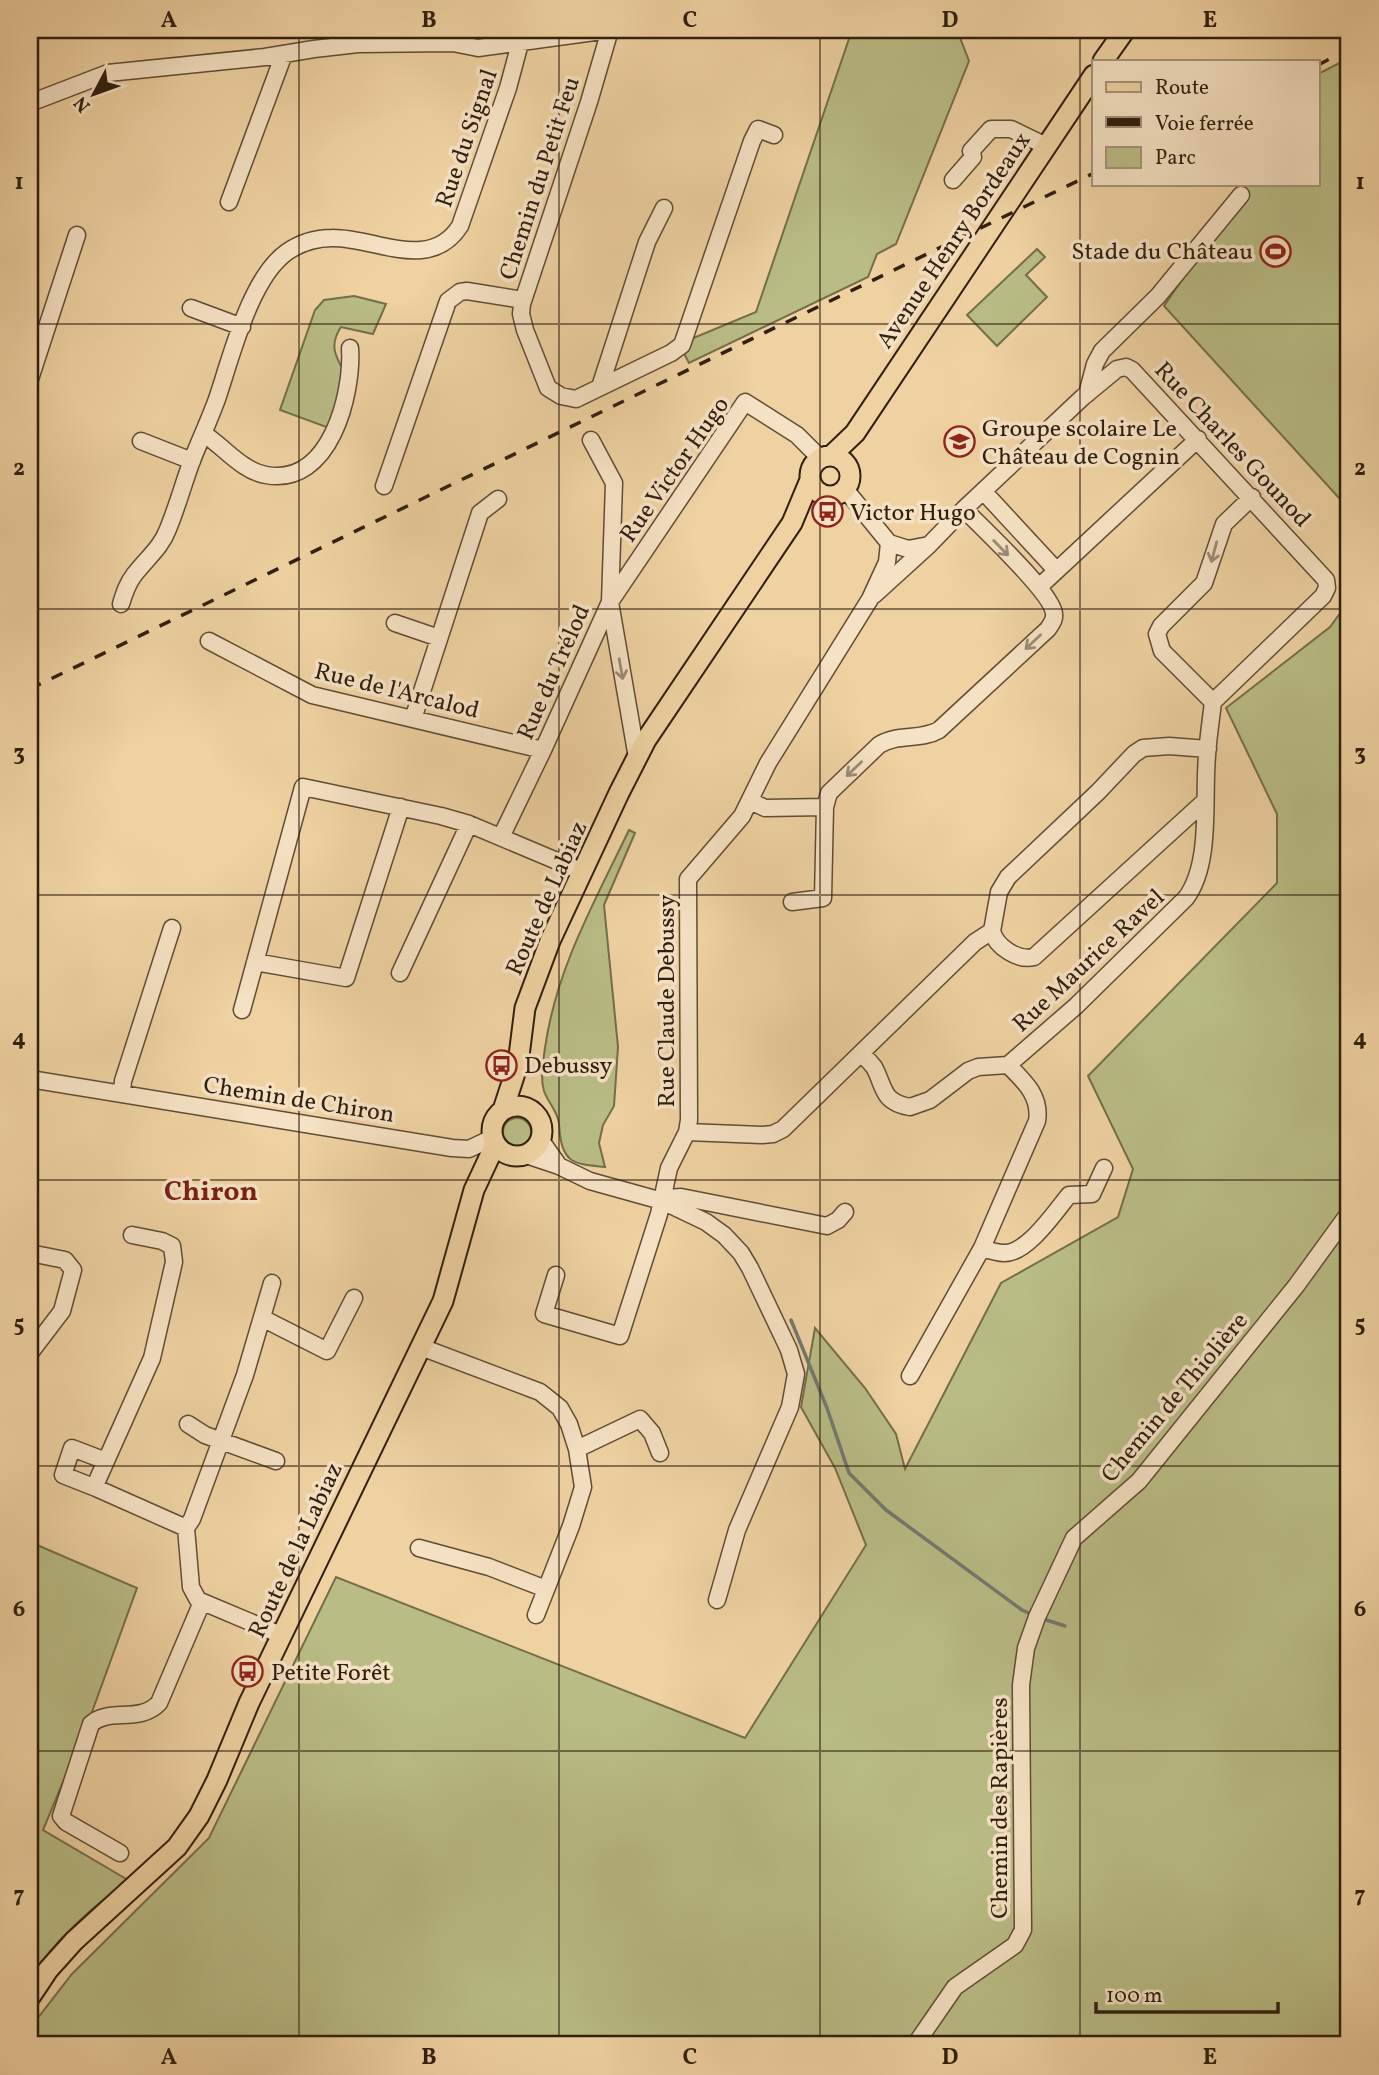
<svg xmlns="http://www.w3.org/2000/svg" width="1379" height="2075" viewBox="0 0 1379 2075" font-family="Vollkorn,serif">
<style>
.green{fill:#b9bc85;stroke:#746e4a;stroke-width:2}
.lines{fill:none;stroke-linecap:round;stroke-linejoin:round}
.stream{stroke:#737871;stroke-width:3.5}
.minor-casing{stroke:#604c34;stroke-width:19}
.major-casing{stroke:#301f0f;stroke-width:23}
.minor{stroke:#f5e1c3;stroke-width:16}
.major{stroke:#efd1a2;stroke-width:19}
.rail{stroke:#301f0f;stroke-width:3.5;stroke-dasharray:12 12;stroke-linecap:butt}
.oneway{stroke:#9c8a72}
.grid{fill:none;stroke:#301f0f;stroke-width:2;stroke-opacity:0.55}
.labels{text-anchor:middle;stroke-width:7;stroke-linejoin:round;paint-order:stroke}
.street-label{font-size:24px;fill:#301f0f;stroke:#f5e1c3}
.poi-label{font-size:24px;fill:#301f0f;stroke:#f5e1c3;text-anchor:start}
.quarter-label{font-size:28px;font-weight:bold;fill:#7a1f14;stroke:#f5e1c3}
.neatline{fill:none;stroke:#301f0f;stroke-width:2.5}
.grid-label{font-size:23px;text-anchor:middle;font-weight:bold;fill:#301f0f}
</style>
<rect width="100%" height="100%" fill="#efd1a2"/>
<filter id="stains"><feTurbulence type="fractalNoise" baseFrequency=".00286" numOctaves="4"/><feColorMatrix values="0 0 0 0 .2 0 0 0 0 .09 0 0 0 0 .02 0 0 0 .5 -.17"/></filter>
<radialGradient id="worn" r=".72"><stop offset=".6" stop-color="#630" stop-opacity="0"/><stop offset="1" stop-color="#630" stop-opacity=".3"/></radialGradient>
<path class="green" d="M 852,30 L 957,30 L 969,61 L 896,244 L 877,254 L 868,277 L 689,363 L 679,344 L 756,312 Z
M 1349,58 L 1349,509 L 1164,306 L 1244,190 L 1237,184 L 1318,184 L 1318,74 Z
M 1037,249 L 1045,257 L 1026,275 L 1047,297 L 997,346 L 967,315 Z
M 354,296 L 386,304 L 373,334 L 341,327 C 329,345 335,356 345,373 L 329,428 L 280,410 L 315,310 L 324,300 Z
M 1349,601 L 1349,2045 L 30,2045 L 30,2028 L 72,1974 L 209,1838 L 336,1577 L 745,1738 L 866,1545 L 835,1468 L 801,1407 L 815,1328 L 865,1388 L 896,1434 L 905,1469 L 1001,1283 L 1118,1217 L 1133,1169 L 1088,1076 L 1277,883 L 1277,814 L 1226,708 L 1330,627 Z
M 629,830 L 635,833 L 604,905 L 618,1047 L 614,1106 L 603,1125 L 599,1143 L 605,1167 C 579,1164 564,1166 560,1135 C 559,1130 560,1125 558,1119 C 555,1109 547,1100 544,1091 C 540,1077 543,1062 545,1048 C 556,969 595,901 629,830 Z
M503 1132a14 14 0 1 1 28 0a14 14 0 1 1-28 0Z
M 30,1542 L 137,1588 L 92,1712 L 43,1830 L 128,1880 C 91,1909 56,1938 30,1978 Z"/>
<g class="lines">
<path class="stream" d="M 791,1320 L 827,1408 L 849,1473 L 886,1510 L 1022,1610 L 1033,1615
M 1040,1618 L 1065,1626"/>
<defs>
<path id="minor" d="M 610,30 L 589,102 L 522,304 L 521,314 L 525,330 L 548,388 L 561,396 L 576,399 L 671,353 L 682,345 L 752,141 L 758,129 L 774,135
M 30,103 L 108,73 L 265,57 L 314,49 L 358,44 L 453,43 L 478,48 L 609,30
M 953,180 L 973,157 L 971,151 L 991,129 L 1011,129 L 1046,146
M 229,202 L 284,54
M 191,308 L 242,327
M 30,379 L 77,235
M 600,387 L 647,242 L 664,208
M 1087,394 L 1095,364 L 1102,351 L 1158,296 L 1241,195
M 204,434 C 224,447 242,471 266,475 C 330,487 353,394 350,348
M 141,441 L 192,461
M 384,486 L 448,301 L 460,292 L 467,291 L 523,300
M 983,491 L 1056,570
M 889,543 L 908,549 L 929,545 L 964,509 L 1083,397 L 1117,369 L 1126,367 L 1132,370 L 1326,580 L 1327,588 L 1323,596 L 1213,702
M 1039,587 L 1198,439
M 874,595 L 929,545
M 121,604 C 124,594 127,584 134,575 C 146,559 161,548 168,529 C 177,507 183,485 191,463 C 199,442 209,421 217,399 C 231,358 250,278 287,252 C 300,243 316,238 332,238 C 374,237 430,273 460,226 L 508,88 L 520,43
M 395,623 L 439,638
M 209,641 L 312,695 L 543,750
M 1213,702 L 1162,651 L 1157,634 L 1161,626 L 1204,583 L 1224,524 L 1252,497
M 413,719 L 480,513 L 498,499
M 637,758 L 610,602 L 745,402 L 797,435 L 820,458
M 750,801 L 765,808 L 825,807
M 501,837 L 543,750 L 610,602 L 614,483 L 591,440
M 792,902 L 823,898 L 825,807 L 829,793 L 879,745 C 898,733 920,741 939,730 L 1048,629 C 1051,624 1055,620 1054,614 C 1053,593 981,527 964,509
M 992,931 L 999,892 L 1008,877 L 1098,792 L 1134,754 L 1143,748 L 1169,746 L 1208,749
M 992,931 C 996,947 1018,961 1034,957 L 1205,801
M 255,962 L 346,978 L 401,807
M 400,973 L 469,824
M 242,1010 L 303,787 L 441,816 L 469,824 L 583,872
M 862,1055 C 866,1058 871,1063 874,1067 C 885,1087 881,1102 910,1107 L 930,1100 L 968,1071 L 978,1067 L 1008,1065 L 1076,1006 L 1186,898 C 1212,863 1203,799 1207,756 C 1208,738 1211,720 1213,702
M 30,1079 L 452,1148 L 469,1149 L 492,1138
M 122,1092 L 123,1081 L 172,928
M 687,1132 L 762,1135 L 773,1134 L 783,1129 L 975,942 L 992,931
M 540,1139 L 559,1166
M 526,1155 L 559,1166 L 590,1181 L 662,1201 L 706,1222 L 724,1235 L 741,1253 L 750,1268 L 789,1350 L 796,1374 L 790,1407 L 737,1530 L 717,1600
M 662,1201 L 668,1198 L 681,1197 L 827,1226 L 838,1220 L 845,1212
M 132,1235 L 162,1241 L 172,1246 L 174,1262 L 152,1358 L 97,1481 L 96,1488 L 186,1528 L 191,1587 L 198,1600 L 281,1635
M 982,1248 C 988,1250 997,1253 1004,1253 C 1027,1254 1055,1212 1069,1195 L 1092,1194 L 1104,1168
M 30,1253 L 65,1260 L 73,1270 L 62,1311 L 30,1353
M 556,1275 L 544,1314 L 620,1336 L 659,1214 L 669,1168 L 687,1132 L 689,1120 L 688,879 L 742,816 L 768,763 L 870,599 L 887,562 L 889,543 L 845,489
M 262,1318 L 327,1351 L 354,1298
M 421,1347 L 540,1392 L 560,1408 L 569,1424 L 577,1449 L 583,1487 L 571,1526 L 536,1615
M 910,1376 L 982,1248 L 1037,1121 C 1041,1096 1024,1081 1008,1065
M 188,1424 L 205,1435 L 276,1461
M 577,1449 L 640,1419 L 652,1433 L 660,1453
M 96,1488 L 63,1475 L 72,1448 L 106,1461
M 186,1528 L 192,1519 L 245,1375 L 272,1283
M 419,1548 L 489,1567 L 546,1589
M 120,1853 L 66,1822 L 61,1816 L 91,1724 C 109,1707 139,1724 159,1703 L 202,1602
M 915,2045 L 955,1987 L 1015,1945 L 1023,1930 L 1021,1685 L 1026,1648 L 1037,1617 L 1074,1538 L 1139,1481 L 1296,1286 L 1349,1213"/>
<path id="major" d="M 1103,61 L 1125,30
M 832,455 L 855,433 L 1094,75
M810 476a20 20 0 1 1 40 0a20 20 0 1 1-40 0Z
M492 1131a25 25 0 1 1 50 0a25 25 0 1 1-50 0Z
M 503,1110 L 518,1064 L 525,1008 L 550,941 L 619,793 L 646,740 L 792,523 L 810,480
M 30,1997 L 48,1970 L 74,1941 L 177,1847 L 199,1816 L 217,1780 L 249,1703 L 443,1301 L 474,1190 L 495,1145"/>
</defs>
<use href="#minor" class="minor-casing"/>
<use href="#major" class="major-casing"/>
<use href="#minor" class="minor"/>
<use href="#major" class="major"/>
<path class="rail" d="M 1318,65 L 1349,49
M 30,689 L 1094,173"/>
</g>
<defs><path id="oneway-shaft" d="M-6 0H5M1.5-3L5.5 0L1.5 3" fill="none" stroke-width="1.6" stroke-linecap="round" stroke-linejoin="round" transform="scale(1.75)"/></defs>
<g class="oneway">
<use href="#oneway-shaft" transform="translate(1001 548) rotate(46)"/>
<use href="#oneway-shaft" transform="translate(1214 552) rotate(105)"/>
<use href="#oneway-shaft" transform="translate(1033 642) rotate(137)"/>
<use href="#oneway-shaft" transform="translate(621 669) rotate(80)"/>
<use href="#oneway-shaft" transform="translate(854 769) rotate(136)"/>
</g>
<path class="grid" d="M 299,30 L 299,2045M 559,30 L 559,2045M 820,30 L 820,2045M 1080,30 L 1080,2045M 30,324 L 1349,324M 30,609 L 1349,609M 30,895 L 1349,895M 30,1180 L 1349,1180M 30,1466 L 1349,1466M 30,1751 L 1349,1751"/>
<defs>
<symbol id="stadium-ring" viewBox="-11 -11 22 22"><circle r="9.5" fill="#f5e1c3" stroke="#8f2418" stroke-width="1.5"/><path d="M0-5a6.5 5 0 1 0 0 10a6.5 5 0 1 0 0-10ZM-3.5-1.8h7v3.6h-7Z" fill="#8f2418"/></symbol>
<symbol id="school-ring" viewBox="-11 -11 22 22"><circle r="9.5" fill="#f5e1c3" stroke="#8f2418" stroke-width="1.5"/><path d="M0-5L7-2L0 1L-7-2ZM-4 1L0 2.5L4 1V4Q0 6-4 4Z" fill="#8f2418"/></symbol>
<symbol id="bus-ring" viewBox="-11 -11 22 22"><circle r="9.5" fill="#f5e1c3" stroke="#8f2418" stroke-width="1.5"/><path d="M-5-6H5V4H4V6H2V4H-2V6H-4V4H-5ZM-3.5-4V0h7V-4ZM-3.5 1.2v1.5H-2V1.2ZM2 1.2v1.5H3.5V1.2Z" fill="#8f2418"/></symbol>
</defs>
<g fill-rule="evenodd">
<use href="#stadium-ring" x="1258" y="234" width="35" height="35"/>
<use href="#school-ring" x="942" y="424" width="35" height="35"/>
<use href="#bus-ring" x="810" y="494" width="35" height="35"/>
<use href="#bus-ring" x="484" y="1048" width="35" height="35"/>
<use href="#bus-ring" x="230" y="1654" width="35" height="35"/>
</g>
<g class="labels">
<g class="street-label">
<text transform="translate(466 138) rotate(-71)" y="8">Rue du Signal</text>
<text transform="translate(539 178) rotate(-72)" y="8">Chemin du Petit Feu</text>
<text transform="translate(953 240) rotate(-56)" y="8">Avenue Henry Bordeaux</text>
<text transform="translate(1233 444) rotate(47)" y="8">Rue Charles Gounod</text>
<text transform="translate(674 469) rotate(-55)" y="8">Rue Victor Hugo</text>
<text transform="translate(553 672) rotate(-66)" y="8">Rue du Trélod</text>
<text transform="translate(397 690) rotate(14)" y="8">Rue de l'Arcalod</text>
<text transform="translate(546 898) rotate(-66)" y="8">Route de Labiaz</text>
<text transform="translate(1088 960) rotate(-43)" y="8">Rue Maurice Ravel</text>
<text transform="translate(666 1001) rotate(-90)" y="8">Rue Claude Debussy</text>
<text transform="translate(299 1099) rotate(9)" y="8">Chemin de Chiron</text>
<text transform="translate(1174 1397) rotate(-50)" y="8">Chemin de Thiolière</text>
<text transform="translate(295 1550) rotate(-65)" y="8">Route de la Labiaz</text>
<text transform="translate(999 1808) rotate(-90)" y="8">Chemin des Rapières</text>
</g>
<g class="poi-label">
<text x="1253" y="259" text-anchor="end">Stade du Château</text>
<text x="982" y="436">Groupe scolaire Le<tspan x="982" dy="28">Château de Cognin</tspan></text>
<text x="850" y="520">Victor Hugo</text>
<text x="524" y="1073">Debussy</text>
<text x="271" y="1680">Petite Forêt</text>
</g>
<g class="quarter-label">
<text x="211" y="1200">Chiron</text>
</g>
</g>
<rect width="1379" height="2075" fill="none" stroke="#efd1a2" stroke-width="77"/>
<rect x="1092" y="60" width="228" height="126" fill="#f5e1c3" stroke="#a6937b" stroke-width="2"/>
<rect x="1106" y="82" width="35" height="10" fill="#efd1a2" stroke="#a6937b" stroke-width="2"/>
<text x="1155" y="94" font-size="21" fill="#301f0f">Route</text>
<rect x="1106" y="117" width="35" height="10" fill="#301f0f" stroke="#a6937b" stroke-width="2"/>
<text x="1155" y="130" font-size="21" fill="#301f0f">Voie ferrée</text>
<rect x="1106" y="147" width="35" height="21" fill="#b9bc85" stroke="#a6937b" stroke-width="2"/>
<text x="1155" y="164" font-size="21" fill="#301f0f">Parc</text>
<g transform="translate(94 94) rotate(229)" stroke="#f5e1c3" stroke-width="5" paint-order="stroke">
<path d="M0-5L12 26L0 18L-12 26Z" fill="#301f0f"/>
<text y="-10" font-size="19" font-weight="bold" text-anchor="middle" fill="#301f0f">N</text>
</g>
<path d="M1096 2002v10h182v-10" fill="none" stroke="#301f0f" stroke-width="3.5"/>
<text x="1106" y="2002" font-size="21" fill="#301f0f" stroke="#f5e1c3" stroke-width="5" paint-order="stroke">100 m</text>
<rect x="38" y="38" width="1302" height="1998" class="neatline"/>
<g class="grid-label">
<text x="169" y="27">A</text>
<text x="429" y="27">B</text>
<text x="690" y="27">C</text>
<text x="950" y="27">D</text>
<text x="1210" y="27">E</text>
<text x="19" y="189">1</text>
<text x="1360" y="189">1</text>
<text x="19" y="475">2</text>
<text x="1360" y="475">2</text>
<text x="19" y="760">3</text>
<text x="1360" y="760">3</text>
<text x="19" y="1045">4</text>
<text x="1360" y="1045">4</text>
<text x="19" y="1331">5</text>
<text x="1360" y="1331">5</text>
<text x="19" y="1616">6</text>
<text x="1360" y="1616">6</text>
<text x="19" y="1902">7</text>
<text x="1360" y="1902">7</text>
<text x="169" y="2064">A</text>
<text x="429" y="2064">B</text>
<text x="690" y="2064">C</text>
<text x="950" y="2064">D</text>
<text x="1210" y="2064">E</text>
</g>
<rect width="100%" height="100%" filter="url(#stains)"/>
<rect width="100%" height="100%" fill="url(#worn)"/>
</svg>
